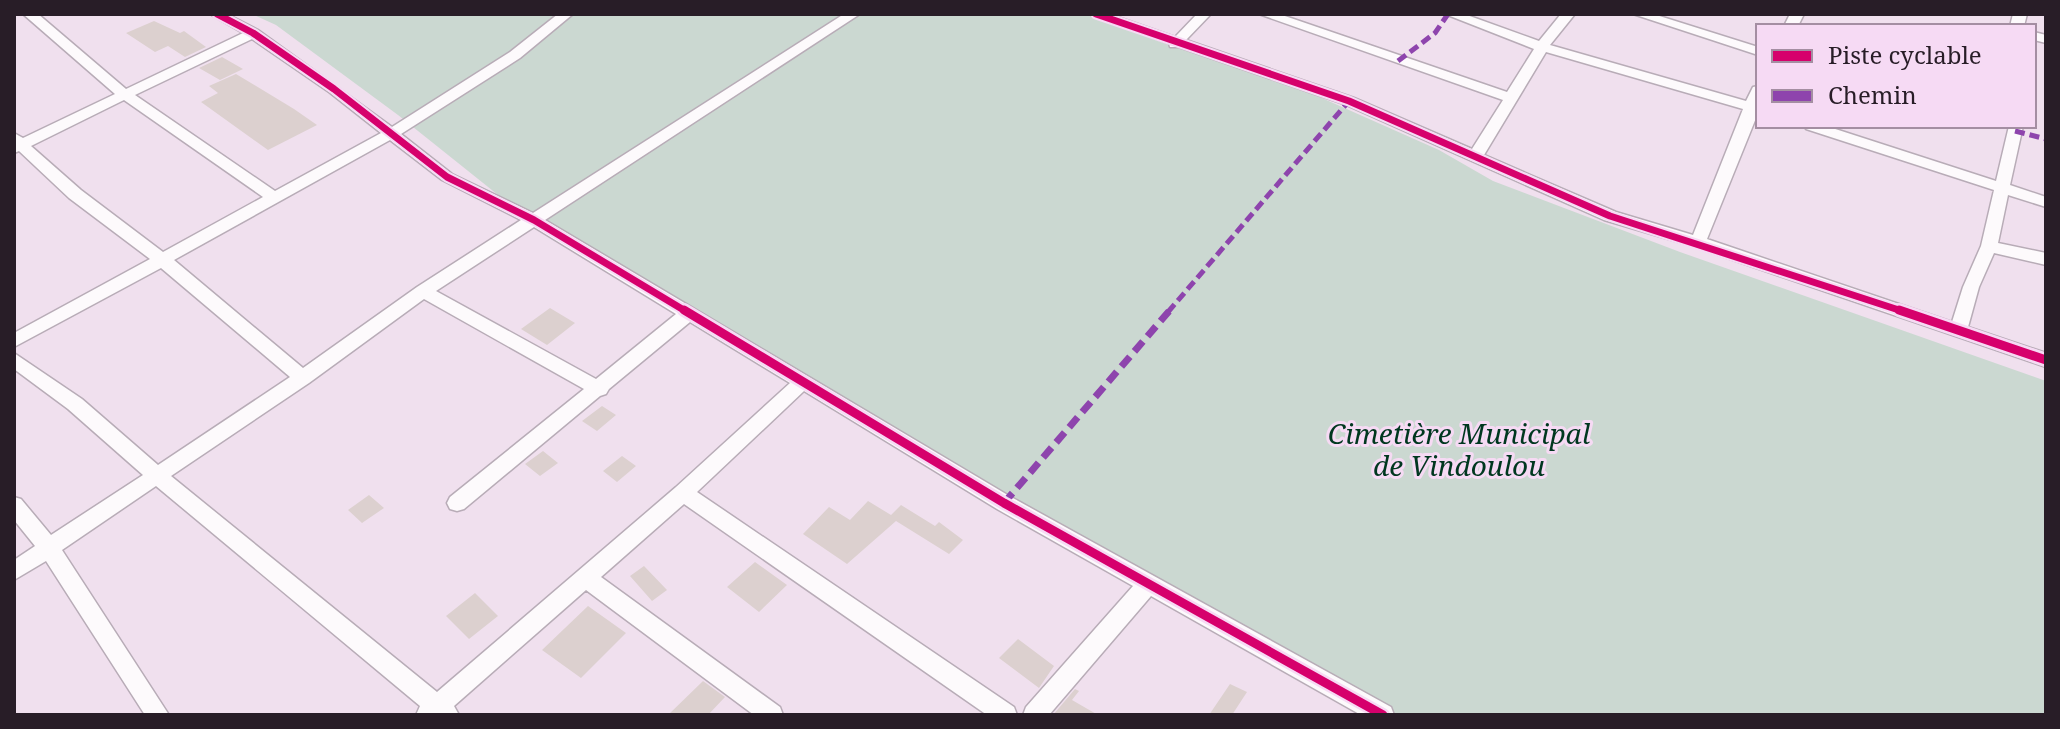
<svg xmlns="http://www.w3.org/2000/svg" width="2060" height="729" viewBox="0 0 2060 729" font-family="'Noto Serif',serif">
<style>
.green{fill:#cbd8d1}
.building{fill:#dcd0cf}
.lines{fill:none;stroke-linecap:round;stroke-linejoin:round}
.minor-casing{stroke:#b8acb7;stroke-width:3}
.minor{fill:#fdfafc;fill-rule:evenodd}
.quiet-far1{stroke:#8e44ad;stroke-width:5;stroke-dasharray:10 5;stroke-linecap:butt}
.quiet{stroke:#8e44ad;stroke-width:7;stroke-dasharray:13 7;stroke-linecap:butt}
.cycleway-far1-casing{stroke:#f6daf4;stroke-width:11}
.cycleway-casing{stroke:#f6daf4;stroke-width:14}
.cycleway-far1{stroke:#d6006c;stroke-width:7}
.cycleway{stroke:#d6006c;stroke-width:9}
.labels{text-anchor:middle;stroke-width:6;stroke-linejoin:round;paint-order:stroke}
.park-label{font-size:28px;font-style:italic;fill:#00371f;stroke:#f6daf4}
</style>
<rect width="100%" height="100%" fill="#f0e0ee"/>
<path class="green" d="M 252,14 L 1090,14 L 1252,67 L 1439,150 L 1493,181 L 1680,252 L 2046,381 L 2046,715 L 1393,715 L 1004,503 L 523,215 L 398,115 L 276,25 Z"/>
<path class="building" d="M 154,21 L 180,33 L 184,31 L 206,47 L 185,57 L 168,46 L 155,52 L 126,33 Z
M 222,57 L 243,69 L 220,80 L 199,68 Z
M 236,74 L 294,109 L 317,125 L 268,150 L 201,102 L 218,93 L 209,86 Z
M 550,308 L 575,323 L 547,345 L 521,329 Z
M 602,406 L 616,415 L 597,431 L 582,421 Z
M 543,451 L 558,463 L 540,476 L 525,464 Z
M 622,456 L 636,466 L 617,482 L 603,471 Z
M 369,495 L 384,508 L 362,523 L 348,510 Z
M 868,501 L 891,515 L 901,505 L 935,526 L 939,522 L 963,540 L 949,554 L 896,521 L 847,564 L 803,534 L 829,507 L 850,520 Z
M 755,562 L 787,585 L 759,612 L 727,587 Z
M 644,566 L 667,590 L 652,601 L 630,576 Z
M 475,593 L 498,616 L 469,639 L 446,616 Z
M 588,606 L 626,633 L 581,678 L 542,650 Z
M 1018,639 L 1054,666 L 1039,688 L 999,658 Z
M 703,681 L 725,697 L 708,715 L 668,715 Z
M 1230,684 L 1247,692 L 1232,715 L 1209,715 Z
M 1075,689 L 1079,691 L 1072,700 L 1098,715 L 1053,715 Z"/>
<g class="lines">
<defs>
<path id="minor" d="M 23,14 L 38,14 L 126,89 L 243,33 L 210,14 L 227,14 L 258,30 L 392,127 L 510,52 L 558,14 L 573,14 L 520,58 L 401,134 L 452,174 L 533,213 L 844,14 L 860,14 L 545,220 L 1011,497 L 1391,707 L 1394,715 L 1361,715 L 1151,596 L 1049,715 L 1023,715 L 1026,707 L 1133,586 L 997,509 L 804,391 L 697,492 L 1014,707 L 1017,715 L 987,715 L 684,504 L 601,577 L 780,707 L 783,715 L 754,715 L 586,590 L 454,706 L 459,715 L 416,715 L 420,706 L 156,486 L 62,550 L 169,715 L 145,715 L 46,561 L 14,580 L 14,560 L 35,546 L 14,520 L 14,497 L 21,499 L 51,535 L 143,475 L 68,409 L 14,369 L 14,353 L 82,399 L 158,465 L 290,377 L 161,268 L 14,347 L 14,333 L 150,259 L 69,198 L 19,151 L 14,153 L 14,133 L 23,138 L 115,94 ZM 252,39 L 329,92 L 381,133 L 275,191 L 135,95 ZM 124,100 L 263,197 L 163,252 L 81,190 L 31,146 ZM 390,140 L 442,180 L 521,220 L 417,287 L 303,368 L 174,260 ZM 534,227 L 676,314 L 596,379 L 436,291 ZM 424,299 L 584,389 L 450,497 L 447,503 L 450,509 L 457,511 L 464,509 L 600,396 L 606,394 L 609,389 L 690,322 L 790,383 L 676,487 L 437,692 L 171,476 L 309,383 Z
M 1089,14 L 1109,14 L 1175,37 L 1197,14 L 1211,14 L 1186,40 L 1354,98 L 1472,149 L 1503,100 L 1259,14 L 1279,14 L 1507,92 L 1534,49 L 1445,14 L 1464,14 L 1539,41 L 1561,14 L 1575,14 L 1550,45 L 1746,101 L 1753,87 L 1758,86 L 1758,113 L 1707,239 L 1952,322 L 1963,287 L 1981,246 L 1994,190 L 1806,129 L 1804,126 L 1826,126 L 1996,181 L 2009,126 L 2023,126 L 2010,185 L 2046,197 L 2046,207 L 2008,195 L 1998,243 L 2046,253 L 2046,265 L 1994,253 L 1979,287 L 1968,327 L 2046,353 L 2046,367 L 1692,246 L 1604,220 L 1344,104 L 1179,47 L 1170,47 L 1169,43 ZM 1546,52 L 1743,109 L 1693,235 L 1616,212 L 1484,155 Z
M 1633,14 L 1653,14 L 1758,47 L 1758,55 Z
M 1790,14 L 1804,14 L 1798,26 L 1784,26 Z
M 2013,14 L 2027,14 L 2024,26 L 2010,26 Z
M 2034,32 L 2046,35 L 2046,43 L 2034,40 Z"/>
</defs>
<use href="#minor" class="minor-casing"/>
<use href="#minor" class="minor"/>
<path class="quiet-far1" d="M 1398,61 L 1435,33 L 1448,14
M 2015,131 L 2046,139
M 1168,312 L 1349,101"/>
<path class="quiet" d="M 1004,503 L 1170,310"/>
<defs>
<path id="cycleway-far1" d="M 217,14 L 253,33 L 334,89 L 447,177 L 534,220 L 687,312
M 1096,14 L 1349,101 L 1610,216 L 1905,312"/>
<path id="cycleway" d="M 684,310 L 1004,503 L 1383,715
M 1899,310 L 2046,360"/>
</defs>
<use href="#cycleway-far1" class="cycleway-far1-casing"/>
<use href="#cycleway" class="cycleway-casing"/>
<use href="#cycleway-far1" class="cycleway-far1"/>
<use href="#cycleway" class="cycleway"/>
</g>
<g class="labels">
<g class="park-label">
<text x="1459" y="444">Cimetière Municipal<tspan x="1459" dy="32">de Vindoulou</tspan></text>
</g>
</g>
<rect width="2060" height="729" fill="none" stroke="#281d27" stroke-width="32"/>
<rect x="1756" y="24" width="280" height="104" fill="#f6daf4" stroke="#a48ea2" stroke-width="2"/>
<rect x="1772" y="50" width="40" height="12" fill="#d6006c" stroke="#a48ea2" stroke-width="2"/>
<text x="1828" y="64" font-size="24" fill="#281d27">Piste cyclable</text>
<rect x="1772" y="90" width="40" height="12" fill="#8e44ad" stroke="#a48ea2" stroke-width="2"/>
<text x="1828" y="104" font-size="24" fill="#281d27">Chemin</text>
</svg>
